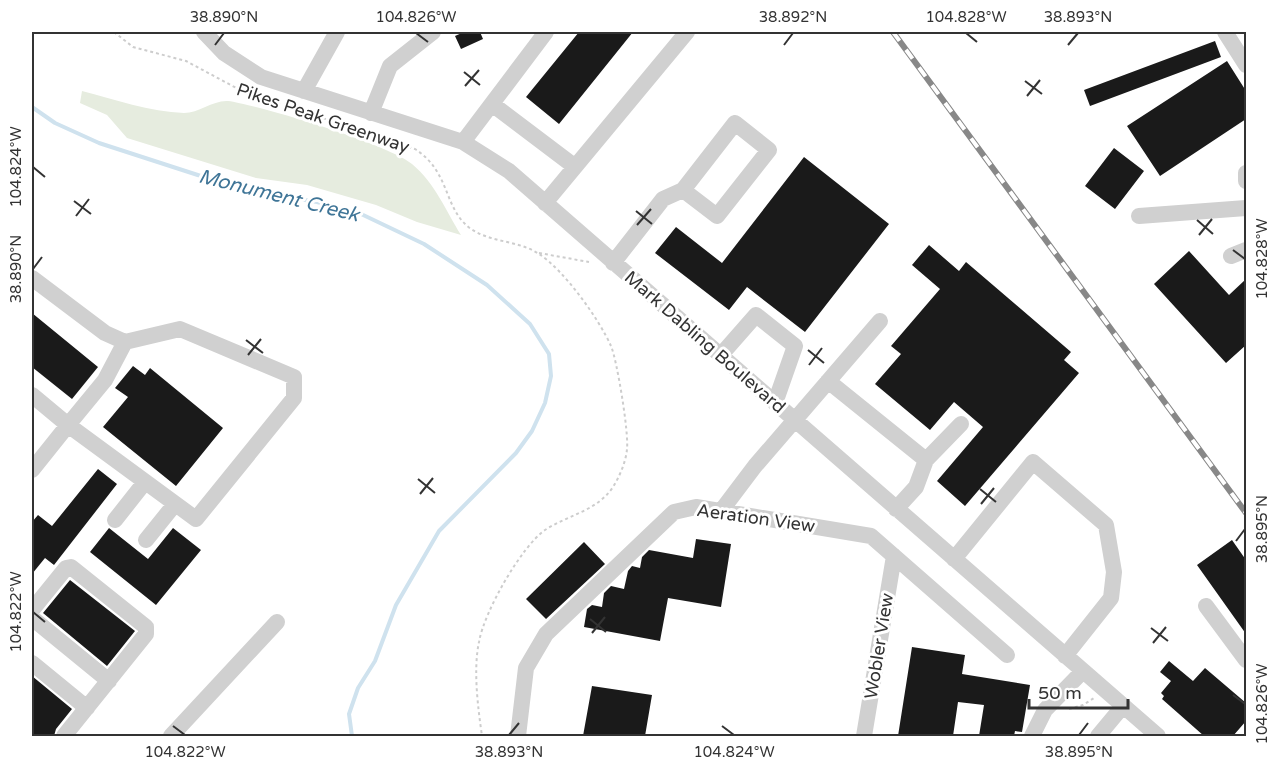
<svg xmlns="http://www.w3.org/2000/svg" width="1278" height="768" viewBox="0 0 1278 768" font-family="'Varela Round',sans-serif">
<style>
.green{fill:#e6ecdf}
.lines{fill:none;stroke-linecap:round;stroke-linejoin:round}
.stream{stroke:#cfe2ee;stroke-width:4}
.building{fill:#1a1a1a}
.path{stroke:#cdcdcd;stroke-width:2;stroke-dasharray:3 3;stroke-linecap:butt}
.minor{stroke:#d0d0d0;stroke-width:16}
.rail-casing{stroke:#888;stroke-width:6}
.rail{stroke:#fff;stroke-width:4;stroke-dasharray:11;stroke-linecap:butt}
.ticks{fill:none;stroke:#333;stroke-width:2}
.labels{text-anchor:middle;stroke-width:6;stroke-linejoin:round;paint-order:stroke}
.street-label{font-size:18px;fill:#333;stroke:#fff}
.water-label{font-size:20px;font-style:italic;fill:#3f7597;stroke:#fff}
.neatline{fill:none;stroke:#333;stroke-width:2}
.ticks-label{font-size:15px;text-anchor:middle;fill:#333}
</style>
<rect width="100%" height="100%" fill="#fff"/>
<path class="green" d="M 82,91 C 114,99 150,112 184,113 C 199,113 213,100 228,101 C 259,105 390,145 412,164 C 435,183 446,211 461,235 L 417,222 L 376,205 L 307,185 L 256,178 L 127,138 L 107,115 L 80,103 Z"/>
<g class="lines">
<path class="stream" d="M 32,107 L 55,123 L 99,143 L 244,190 L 317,202 L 359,213 L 424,244 L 487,285 L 530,324 L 549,354 L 551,376 L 545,403 L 532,431 L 516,453 L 439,531 L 396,605 L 375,661 L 358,688 L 349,714 L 352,736"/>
</g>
<path class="building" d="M 464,32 L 480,32 L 483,39 L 461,49 L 455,36 Z
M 579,32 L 633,32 L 559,124 L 526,97 Z
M 1215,41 L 1221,57 L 1090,106 L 1084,90 Z
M 1227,61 L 1246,91 L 1246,119 L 1160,176 L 1127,126 Z
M 1114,148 L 1144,171 L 1115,209 L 1085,186 Z
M 804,157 L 889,224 L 805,332 L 747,287 L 729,310 L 655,253 L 676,227 L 722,263 Z
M 929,245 L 959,271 L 966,262 L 1071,352 L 1064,360 L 1079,373 L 965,506 L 937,481 L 983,427 L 954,402 L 930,430 L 875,384 L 901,354 L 891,346 L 940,289 L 912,265 Z
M 1189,251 L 1229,295 L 1246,279 L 1246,345 L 1226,363 L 1154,284 Z
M 32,313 L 98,367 L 72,399 L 32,367 Z
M 133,366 L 145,375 L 150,368 L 223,428 L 176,486 L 103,427 L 128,397 L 115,388 Z
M 98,469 L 117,484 L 54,565 L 45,558 L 32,574 L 32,522 L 38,515 L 52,526 Z
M 109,528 L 148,559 L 173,528 L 201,550 L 156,605 L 90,552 Z
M 696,539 L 731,544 L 721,607 L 668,598 L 660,641 L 584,627 L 587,609 L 592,605 L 602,607 L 604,593 L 611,586 L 624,589 L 628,571 L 632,566 L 640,568 L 642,557 L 649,550 L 693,558 Z
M 1232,540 L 1246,560 L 1246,634 L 1197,565 Z
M 584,542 L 605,564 L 546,619 L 526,599 Z
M 70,580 L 135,631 L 107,666 L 43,613 Z
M 912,647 L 965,655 L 962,674 L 1030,685 L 1022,732 L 1015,731 L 1014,736 L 979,736 L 984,705 L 958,702 L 953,736 L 898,736 Z
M 1169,661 L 1193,681 L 1205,668 L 1246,703 L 1246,721 L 1233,736 L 1204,736 L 1162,699 L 1164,696 L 1161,693 L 1171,681 L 1160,672 Z
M 32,676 L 72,709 L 56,729 L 54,736 L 32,736 Z
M 592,686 L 652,695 L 645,736 L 583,736 Z"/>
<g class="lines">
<path class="path" d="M 114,32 L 133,47 L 186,61 L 240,90 L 415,149 C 451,172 443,209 471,229 C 492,243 518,240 539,254 C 564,270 599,319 611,346 C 617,360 629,433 627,449 C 626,461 620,476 613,487 C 597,511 568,515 545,530 C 521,547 484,612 479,642 C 473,670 478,708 482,736
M 539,253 L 589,262
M 1069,709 L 1083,705 L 1094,698"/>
<path class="minor" d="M 204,32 L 224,53 L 261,77 L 463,142 L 509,171 L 1158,736
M 1225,32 L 1246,65
M 304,91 L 337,32
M 492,104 L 574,166
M 371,113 L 390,66 L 433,32
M 463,142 L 546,32
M 1246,173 L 1246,181
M 545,203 L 687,32
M 1139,216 L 1246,208
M 1231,256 L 1246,250
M 613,263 L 663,199 L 683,190 L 735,123 L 769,150 L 717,216 L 683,190
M 32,278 L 105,333 L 125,342 L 180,329 L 294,377 L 294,398 L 196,519 L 68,425 L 32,470
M 720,356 L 756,315 L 795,346 L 775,403
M 828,381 L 926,460 L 961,424
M 32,395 L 68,425 L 105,380 L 125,342
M 896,509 L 916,487 L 926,460
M 721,511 L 755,466 L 880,321
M 115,520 L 145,482
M 146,540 L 175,504
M 954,559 L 1033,462 L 1106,525 L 1114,572 L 1111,598 L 1065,656
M 1206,606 L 1246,660
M 32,610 L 66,568 L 71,567 L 146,627 L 146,634 L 64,736
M 32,618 L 109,681
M 32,663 L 87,708
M 171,736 L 277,622
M 518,736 L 526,668 L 546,634 L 674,512 L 696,507 L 871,536 L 1007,655
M 864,736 L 894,556
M 1032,736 L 1045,710 L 1083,671
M 1098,736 L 1123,706"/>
<defs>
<path id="rail" d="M 893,32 L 1246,513"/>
</defs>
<use href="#rail" class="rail-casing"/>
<use href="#rail" class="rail"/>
</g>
<path class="ticks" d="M 416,33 L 428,42M 966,33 L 977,42M 215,45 L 224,33M 784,45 L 793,33M 1068,45 L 1078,33M 464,72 L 480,85M 1025,81 L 1042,94M 465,86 L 479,70M 1027,96 L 1040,80M 33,167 L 45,177M 74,201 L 91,214M 636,211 L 652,224M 76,216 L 89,199M 1197,220 L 1213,234M 637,225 L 651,209M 1199,235 L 1212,219M 1233,250 L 1245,259M 33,269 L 42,257M 246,340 L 263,353M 808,350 L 824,363M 248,355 L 261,339M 809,365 L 822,348M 418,479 L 435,493M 980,489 L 996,502M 420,494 L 433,478M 981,504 L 994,488M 1236,541 L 1245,529M 33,612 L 45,622M 590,619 L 606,632M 1151,628 L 1168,641M 592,633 L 605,617M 1153,643 L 1166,627M 1233,695 L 1245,704M 173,726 L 185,735M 722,726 L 734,735M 509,735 L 519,723M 1079,735 L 1088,723"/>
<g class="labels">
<g class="street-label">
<text transform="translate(323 118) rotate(19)" y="6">Pikes Peak Greenway</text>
<text transform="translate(705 342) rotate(41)" y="6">Mark Dabling Boulevard</text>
<text transform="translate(756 518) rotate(8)" y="6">Aeration View</text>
<text transform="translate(879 646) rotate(-81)" y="6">Wobler View</text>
</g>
<g class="water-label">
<text transform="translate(279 195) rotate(14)" y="7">Monument Creek</text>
</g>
</g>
<rect width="1278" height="768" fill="none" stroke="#ffffff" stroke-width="66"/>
<path d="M1029 699v9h99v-9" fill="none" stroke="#333333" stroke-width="3"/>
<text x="1038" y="699" font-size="18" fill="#333333" stroke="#ffffff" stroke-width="4.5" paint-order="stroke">50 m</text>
<rect x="33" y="33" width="1212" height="702" class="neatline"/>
<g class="ticks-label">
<text x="224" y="22">38.890°N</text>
<text x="416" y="22">104.826°W</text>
<text x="793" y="22">38.892°N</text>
<text x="966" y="22">104.828°W</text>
<text x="1078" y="22">38.893°N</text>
<text transform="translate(16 167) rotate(-90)" y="5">104.824°W</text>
<text transform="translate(1262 259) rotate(-90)" y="5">104.828°W</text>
<text transform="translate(16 269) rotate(-90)" y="5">38.890°N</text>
<text transform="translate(1262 529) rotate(-90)" y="5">38.895°N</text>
<text transform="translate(16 612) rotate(-90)" y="5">104.822°W</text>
<text transform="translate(1262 704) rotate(-90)" y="5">104.826°W</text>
<text x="185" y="757">104.822°W</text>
<text x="509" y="757">38.893°N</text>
<text x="734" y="757">104.824°W</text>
<text x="1079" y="757">38.895°N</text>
</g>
</svg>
